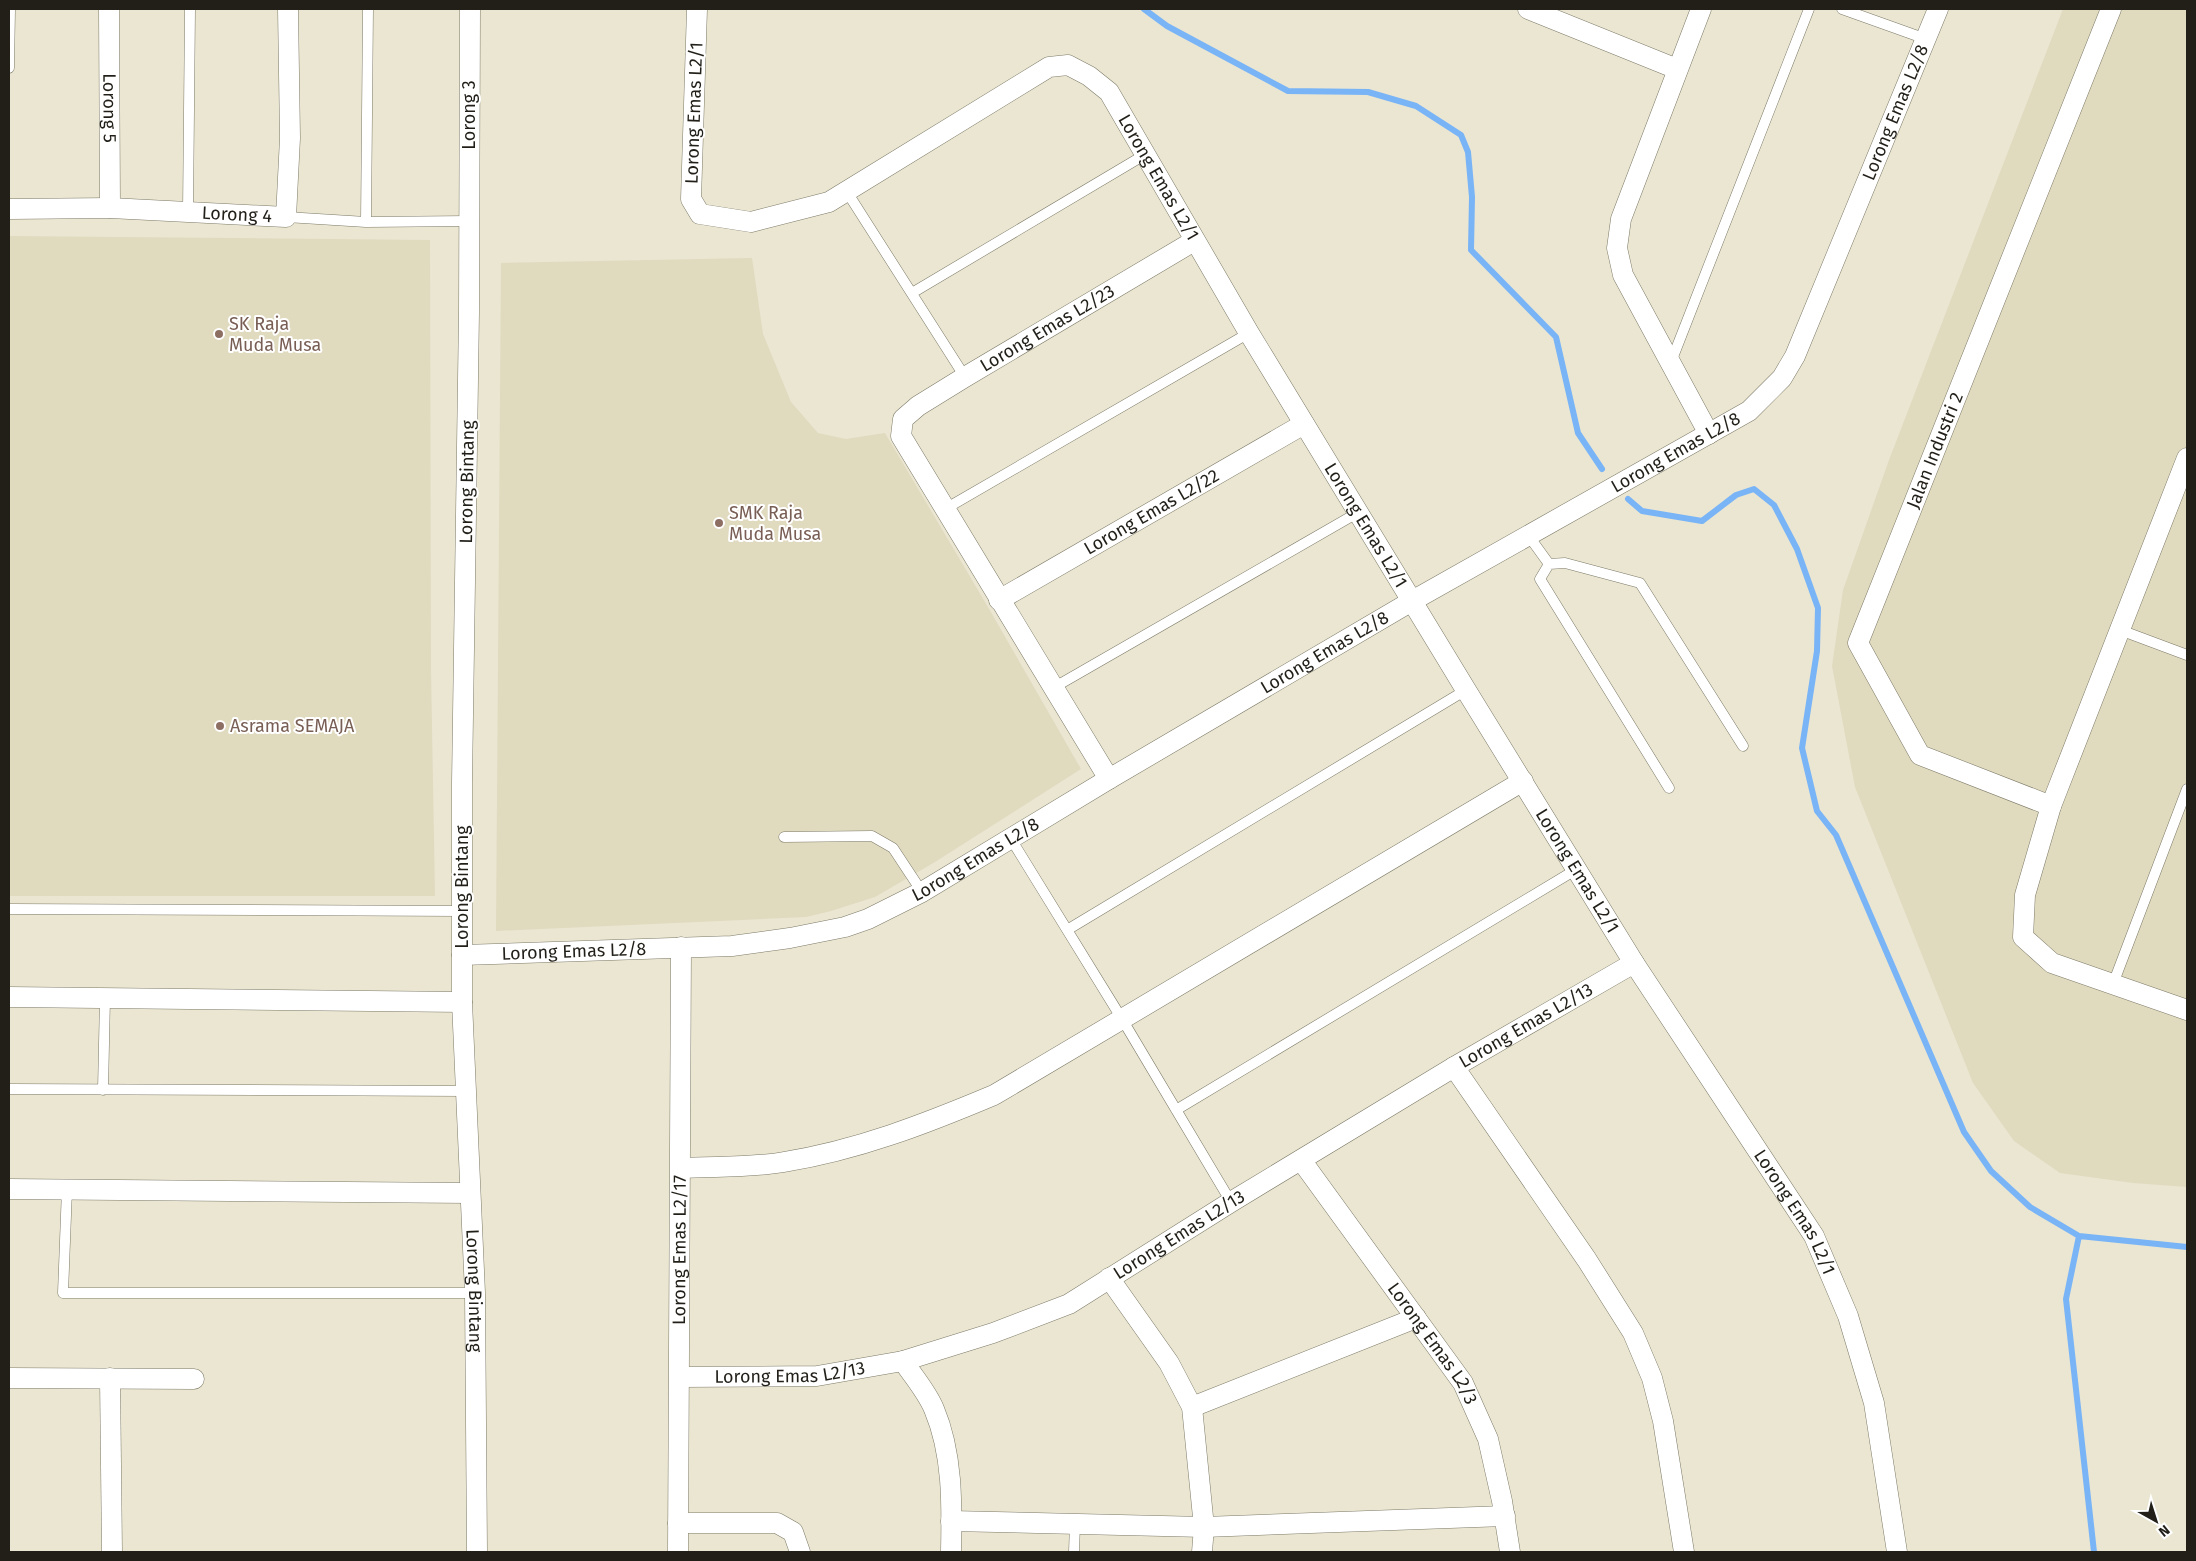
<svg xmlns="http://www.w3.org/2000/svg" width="2196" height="1561" viewBox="0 0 2196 1561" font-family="'Fira Sans',sans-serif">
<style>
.built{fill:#e0dabf}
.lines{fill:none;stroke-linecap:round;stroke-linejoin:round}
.stream{stroke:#79b4f7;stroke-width:6}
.lane-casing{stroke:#7d7a67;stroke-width:11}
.street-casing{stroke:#7d7a67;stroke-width:21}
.lane{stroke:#fff;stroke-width:10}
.street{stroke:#fff;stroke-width:20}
.education-dot{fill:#8d6e63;stroke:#fff;stroke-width:2}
.labels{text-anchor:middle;stroke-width:4;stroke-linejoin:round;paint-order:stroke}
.street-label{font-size:18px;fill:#211f18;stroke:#fff}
.education-label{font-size:18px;fill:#785e54;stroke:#fff;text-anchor:start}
</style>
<rect width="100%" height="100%" fill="#eae6d2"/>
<path class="built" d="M 2063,9 L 2187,9 L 2187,1187 L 2133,1183 L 2060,1173 L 2014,1141 L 1973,1083 L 1855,787 L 1832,666 L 1843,590 L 1889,460 Z
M 9,236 L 430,240 L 431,670 L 435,896 L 9,896 Z
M 752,258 L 763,334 L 791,402 L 818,433 L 846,439 L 885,433 L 988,607 L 1081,769 L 935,862 L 875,897 L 831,911 L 806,917 L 496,931 L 501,263 Z"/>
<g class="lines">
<path class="stream" d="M 1144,9 L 1167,26 L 1288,91 L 1368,92 L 1416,106 L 1461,135 L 1468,152 L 1472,197 L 1471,250 L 1556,337 L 1578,433 L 1602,469
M 1628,499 L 1642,511 L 1702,521 L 1736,495 L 1754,489 L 1774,505 L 1797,549 L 1818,608 L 1817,651 L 1802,748 L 1817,811 L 1836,835 L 1964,1132 L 1991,1171 L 2030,1207 L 2079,1236 L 2187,1247
M 2079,1236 L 2066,1299 L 2094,1552"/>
<defs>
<path id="lane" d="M 1842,9 L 1926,39
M 9,68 L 10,9
M 847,192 L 965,377
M 188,211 L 190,9
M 286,217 L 366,222 L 469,221
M 366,222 L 368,9
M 912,293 L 1146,154
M 1671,362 L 1809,9
M 945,509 L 1249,333
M 1528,535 L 1549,564 L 1565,563 L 1640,583 L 1743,746
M 1549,564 L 1540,579 L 1669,788
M 2120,630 L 2187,655
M 1053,688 L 1359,512
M 784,837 L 872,836 L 893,848 L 922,892
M 1011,839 L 1122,1019 L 1231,1202
M 9,909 L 462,911
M 1067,930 L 1466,690
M 2113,984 L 2187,789
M 9,1089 L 466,1091
M 103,1090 L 105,998
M 1176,1110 L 1577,869
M 67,1189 L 63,1293 L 475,1293
M 1074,1552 L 1075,1524"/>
<g id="street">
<path id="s1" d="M 109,9 L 110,208"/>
<path id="s2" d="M 470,9 L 469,312 L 462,783 L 462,1002 L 475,1293 L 477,1552"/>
<path id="s3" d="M 697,9 L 691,199 L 700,214 L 751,222 L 829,202 L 1049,67 L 1068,65 L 1089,76 L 1109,92 L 1249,333 L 1466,690 L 1634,963 L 1814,1236 L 1848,1316 L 1874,1403 L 1897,1552"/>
<path d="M 1528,9 L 1677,69"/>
<path d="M 1701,9 L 1621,219 L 1617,248 L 1623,275 L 1709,434"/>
<path id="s4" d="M 9,209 L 110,208 L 286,217 L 290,138 L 288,9"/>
<path d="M 2187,458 L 2051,806 L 2025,895 L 2023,937 L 2052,963 L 2187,1010"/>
<path id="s5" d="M 999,600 L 1304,424"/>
<path id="s6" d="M 1109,779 L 901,436 L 903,419 L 918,406 L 965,377 L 1194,241"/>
<path id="s7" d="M 2051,806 L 1920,755 L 1858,643 L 2111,9"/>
<path id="s8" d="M 462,955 L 732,946 L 790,938 L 845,927 L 868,919 L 922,892 L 1109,779 L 1412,601 L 1749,411 L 1782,378 L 1795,356 L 1938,9"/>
<path d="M 9,997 L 462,1002"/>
<path d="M 1454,1067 L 1587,1260 L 1633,1333 L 1652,1378 L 1663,1421 L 1684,1552"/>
<path id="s9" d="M 1301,1160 L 1463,1383 L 1488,1439 L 1502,1501 L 1510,1552"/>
<path d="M 681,1168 C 715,1166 751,1168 784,1162 C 858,1150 925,1124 994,1095 L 1523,781"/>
<path d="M 9,1189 L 470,1193"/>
<path d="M 1109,1278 L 1169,1363 L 1192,1407 L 1204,1527 L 1202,1552"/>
<path d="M 903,1361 C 913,1376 927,1392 934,1409 C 953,1454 952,1504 951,1552"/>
<path id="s10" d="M 680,1377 L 817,1376 L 903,1361 L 993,1333 L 1069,1304 L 1231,1202 L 1454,1067 L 1634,963"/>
<path d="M 9,1378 L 194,1379"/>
<path d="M 110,1378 L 112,1552"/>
<path d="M 1192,1407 L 1416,1318"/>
<path d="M 951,1521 L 1204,1527 L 1505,1516"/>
<path d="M 678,1523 L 777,1523 L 793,1532 L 800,1552"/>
<path id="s11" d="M 678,1552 L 681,947"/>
</g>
</defs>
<use href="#lane" class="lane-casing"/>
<use href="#street" class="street-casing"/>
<use href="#lane" class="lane"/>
<use href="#street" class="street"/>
</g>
<g class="education-dot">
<circle cx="219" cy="334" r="5"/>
<circle cx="719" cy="523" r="5"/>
<circle cx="220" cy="726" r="5"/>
</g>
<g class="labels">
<g class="street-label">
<text dy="6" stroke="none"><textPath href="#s1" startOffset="99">Lorong 5</textPath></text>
<text dy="6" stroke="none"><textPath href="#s8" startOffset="1762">Lorong Emas L2/8</textPath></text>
<text transform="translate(694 113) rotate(-88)" y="6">Lorong Emas L2/1</text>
<text transform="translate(469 115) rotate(-90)" y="6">Lorong 3</text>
<text dy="6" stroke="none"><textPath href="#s3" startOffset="765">Lorong Emas L2/1</textPath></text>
<text dy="6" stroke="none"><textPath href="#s4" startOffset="228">Lorong 4</textPath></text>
<text dy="6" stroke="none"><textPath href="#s6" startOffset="589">Lorong Emas L2/23</textPath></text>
<text dy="6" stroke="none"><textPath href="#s7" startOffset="476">Jalan Industri 2</textPath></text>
<text dy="6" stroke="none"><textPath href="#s8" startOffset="1342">Lorong Emas L2/8</textPath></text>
<text transform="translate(467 482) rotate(-89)" y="6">Lorong Bintang</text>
<text dy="6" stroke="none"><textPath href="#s5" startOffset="176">Lorong Emas L2/22</textPath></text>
<text dy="6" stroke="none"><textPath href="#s3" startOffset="1170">Lorong Emas L2/1</textPath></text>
<text dy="6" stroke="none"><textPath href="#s8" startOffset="938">Lorong Emas L2/8</textPath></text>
<text dy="6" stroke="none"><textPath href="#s8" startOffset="532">Lorong Emas L2/8</textPath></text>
<text dy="6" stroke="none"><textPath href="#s3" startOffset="1575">Lorong Emas L2/1</textPath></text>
<text transform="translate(462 887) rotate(-90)" y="6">Lorong Bintang</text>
<text dy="6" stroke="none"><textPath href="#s8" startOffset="112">Lorong Emas L2/8</textPath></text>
<text dy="6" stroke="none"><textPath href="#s10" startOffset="935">Lorong Emas L2/13</textPath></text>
<text dy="6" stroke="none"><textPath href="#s3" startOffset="1980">Lorong Emas L2/1</textPath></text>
<text dy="6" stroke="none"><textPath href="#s10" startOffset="530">Lorong Emas L2/13</textPath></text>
<text dy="6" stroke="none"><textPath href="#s11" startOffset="302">Lorong Emas L2/17</textPath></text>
<text dy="6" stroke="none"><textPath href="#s2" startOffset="1282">Lorong Bintang</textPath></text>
<text dy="6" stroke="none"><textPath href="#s9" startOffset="226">Lorong Emas L2/3</textPath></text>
<text dy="6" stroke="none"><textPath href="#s10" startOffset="110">Lorong Emas L2/13</textPath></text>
</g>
<g class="education-label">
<text x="229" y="330">SK Raja<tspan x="229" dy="21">Muda Musa</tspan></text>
<text x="729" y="519">SMK Raja<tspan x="729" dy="21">Muda Musa</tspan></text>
<text x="230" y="732">Asrama SEMAJA</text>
</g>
</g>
<rect width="2196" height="1561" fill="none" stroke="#211f18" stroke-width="20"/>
<g transform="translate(2156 1521) rotate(141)" stroke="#ffffff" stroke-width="4" paint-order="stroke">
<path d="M0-4L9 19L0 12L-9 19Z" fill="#211f18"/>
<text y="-8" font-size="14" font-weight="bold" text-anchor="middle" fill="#211f18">N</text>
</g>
</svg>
